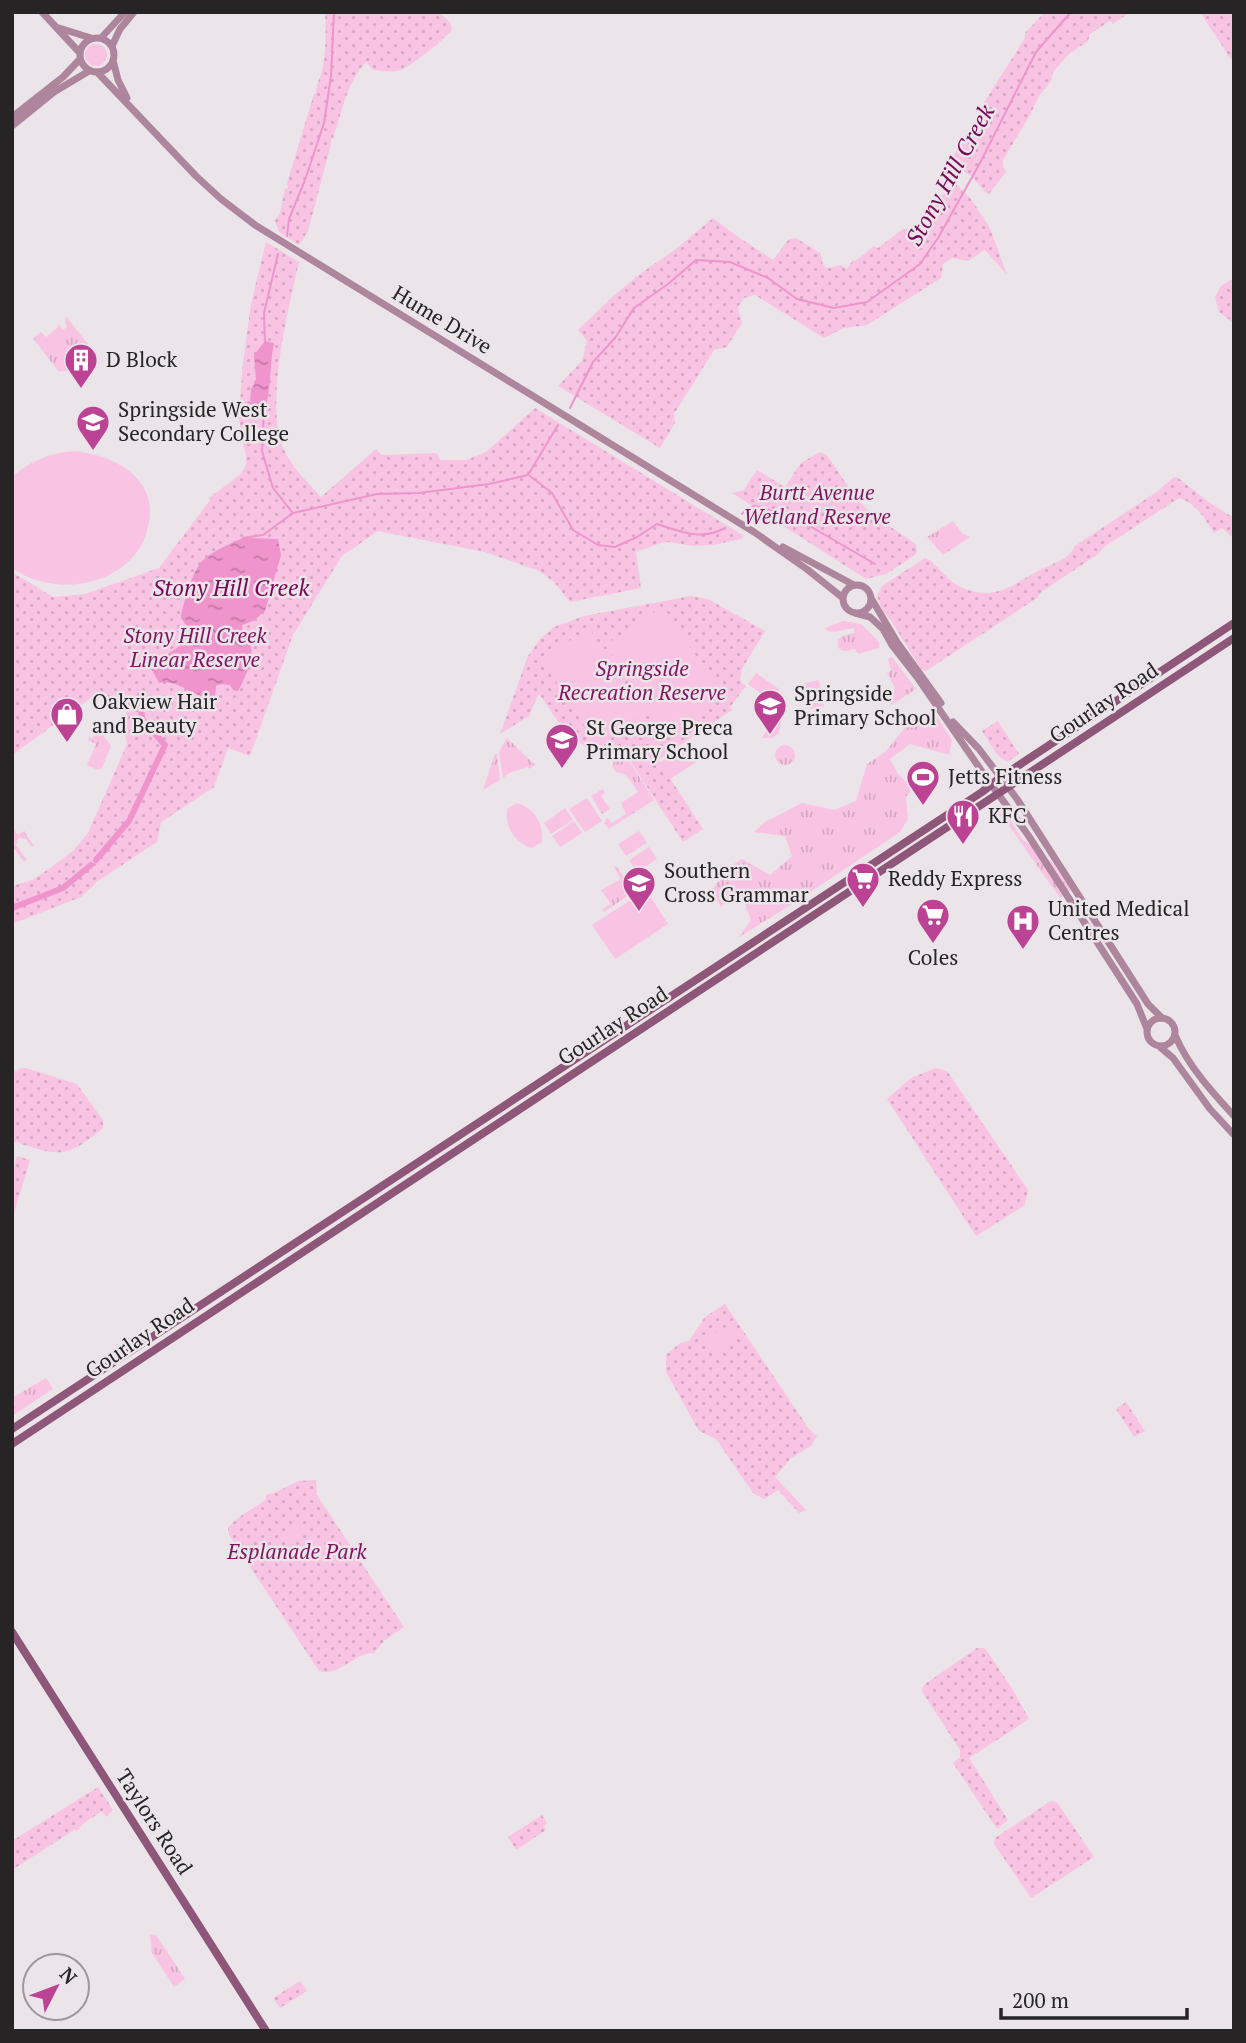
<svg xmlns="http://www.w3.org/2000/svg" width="1246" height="2043" viewBox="0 0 1246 2043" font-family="'PT Serif',serif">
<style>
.grass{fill:url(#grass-tufts)}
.park{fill:url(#park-dots)}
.garden{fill:#f9c4e3}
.water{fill:url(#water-ripples)}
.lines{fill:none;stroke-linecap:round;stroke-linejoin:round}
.stream{stroke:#ef94cc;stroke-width:2}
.canal{stroke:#ef94cc;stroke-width:6}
.tertiary{stroke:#ad859c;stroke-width:7}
.secondary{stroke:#8e5679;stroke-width:8}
.labels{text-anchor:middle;stroke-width:5;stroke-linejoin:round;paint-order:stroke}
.street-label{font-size:21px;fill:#262425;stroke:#ebe4e8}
.poi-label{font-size:21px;fill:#262425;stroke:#ebe4e8;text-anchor:start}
.park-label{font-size:21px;font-style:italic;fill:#7f1560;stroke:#ebe4e8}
.water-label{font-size:23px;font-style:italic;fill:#770959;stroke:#ebe4e8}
</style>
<defs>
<pattern id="grass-tufts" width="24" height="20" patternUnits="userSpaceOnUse" patternTransform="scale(1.75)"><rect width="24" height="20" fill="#f9c4e3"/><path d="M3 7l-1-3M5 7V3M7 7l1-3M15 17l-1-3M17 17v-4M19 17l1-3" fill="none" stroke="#d5a8c3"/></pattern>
<pattern id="park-dots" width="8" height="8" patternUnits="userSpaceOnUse" patternTransform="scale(1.75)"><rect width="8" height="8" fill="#f9c4e3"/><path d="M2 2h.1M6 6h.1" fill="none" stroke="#d5a8c3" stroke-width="1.8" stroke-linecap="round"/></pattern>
<pattern id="water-ripples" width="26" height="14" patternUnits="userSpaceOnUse" patternTransform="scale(1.75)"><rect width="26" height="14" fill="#ef94cc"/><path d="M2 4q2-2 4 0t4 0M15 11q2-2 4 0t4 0" fill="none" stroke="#c179a5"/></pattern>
</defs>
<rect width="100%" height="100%" fill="#ebe4e8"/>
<path class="grass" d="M 66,316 L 98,357 L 92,353 L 84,359 L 87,363 L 81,364 C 75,370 67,372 58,371 L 33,338 L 41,332 L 46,337 L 58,327 L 57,323 L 63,330 L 67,327 L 65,321 Z
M 953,521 L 962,533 L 970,537 L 943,555 L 927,537 Z
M 843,621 L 861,624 L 879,642 L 879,648 L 858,654 L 855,649 C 848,650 843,654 838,647 L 838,640 L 842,636 L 854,633 L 854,628 L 834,632 L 828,631 L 825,628 Z
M 892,657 L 916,689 L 892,705 L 889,700 L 893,695 L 895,688 L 887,673 L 891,671 L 888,659 Z
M 933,711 L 952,740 L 949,755 L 910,744 L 890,759 L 898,774 L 913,788 L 906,797 L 908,819 L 900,832 L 800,899 L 739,937 L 751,920 L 740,891 L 721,907 L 712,890 L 728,868 L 742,859 L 770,875 L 792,856 L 785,836 L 754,832 L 765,822 L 802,803 L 834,810 L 856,801 L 867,764 L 885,752 L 913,718 Z
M 778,713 L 781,721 L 779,733 L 772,738 L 762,738 Z
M 95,734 L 103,735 L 111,746 L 102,768 L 98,770 L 87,765 L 96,744 L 88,740 L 89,737 L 92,738 Z
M 507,738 L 535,765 L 529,769 L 528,767 C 519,771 509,770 503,779 L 499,752 Z
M 582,744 L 626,756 L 654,800 L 609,829 L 604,823 L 606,822 L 605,820 L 608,818 L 612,823 L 626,814 L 621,803 L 638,792 C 631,782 629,774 616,772 L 612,766 L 614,762 L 598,751 L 593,756 Z
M775 755a10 10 0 1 1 20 0a10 10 0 1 1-20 0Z
M 495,754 L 497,754 L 500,780 L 483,790 Z
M 603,789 L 605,793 L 601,796 L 610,809 L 602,814 L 591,796 Z
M 994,809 L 997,810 L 1004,817 L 1008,816 L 1022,839 L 1052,862 L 1071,890 L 1060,898 L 1007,823 Z
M 12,827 L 18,835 L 24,831 L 34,846 L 32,847 L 25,838 L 22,839 L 20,837 L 17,840 L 18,842 L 16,845 L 27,860 L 24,862 L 12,846 Z
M 616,866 L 627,881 L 636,875 L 642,883 L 629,895 L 604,912 L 602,909 L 611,904 L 601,890 L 621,879 L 614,867 Z
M 46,1378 L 53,1389 L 12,1416 L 12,1398 Z
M 150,1934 L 156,1935 L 185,1979 L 174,1987 L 152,1953 Z"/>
<path class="park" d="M 325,12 L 438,12 L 450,22 L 452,29 C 447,38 410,67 400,70 C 391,73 381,71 372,69 L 366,62 C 347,81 342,113 333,138 L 331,139 L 331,144 L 308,231 L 299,245 L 279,232 L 275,221 L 280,213 L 285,189 L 288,188 L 287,183 L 314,94 L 316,93 C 316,85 320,79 322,71 C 326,53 326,31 325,12 Z
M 1045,12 L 1130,12 L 1113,24 L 1110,21 L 1090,34 L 1088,41 L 1069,54 L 1053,72 L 1051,81 L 1039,96 L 1030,115 L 1003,160 L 1003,166 L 1006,172 L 988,195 L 972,177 L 950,161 L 982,111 L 980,109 L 1025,38 L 1025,33 Z
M 1200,12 L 1234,12 L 1234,64 Z
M 956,184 L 971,199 L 990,228 L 1007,275 L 985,250 L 968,261 L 952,258 L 943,264 L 941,278 L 867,325 L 844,328 L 824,338 L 755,295 L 744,298 L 738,307 L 742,323 L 727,347 L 714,350 L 674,414 L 675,423 L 660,448 L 558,386 L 582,361 L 587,341 L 578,330 L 611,298 L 640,274 L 676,249 L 713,218 L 741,239 L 773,260 L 789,239 L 796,238 L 820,253 L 823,265 L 828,268 L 841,265 L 847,269 L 853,260 L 855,261 L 874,246 L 878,248 L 903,229 L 915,229 L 927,213 L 951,185 Z
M 266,242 L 299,262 C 288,310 264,405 284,450 C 292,468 308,482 321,497 L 376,449 L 382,455 L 434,453 L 438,454 L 440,460 L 466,460 L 486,452 L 535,408 L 744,536 L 741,539 L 712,545 L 692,546 L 670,542 L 661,543 L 636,552 L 641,588 L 570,602 L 554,582 L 539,571 L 485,552 L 378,531 L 342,556 L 293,635 L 250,756 L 228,748 L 214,787 L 161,822 L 157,842 L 98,881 L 81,897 L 12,924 L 12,886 L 32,880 L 49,869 L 73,851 L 88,833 L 127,744 L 123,721 L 129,706 L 119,702 L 118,704 L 95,695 L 12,755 L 12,572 L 53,597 L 85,594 L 159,568 L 210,500 L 209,498 L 241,474 L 246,465 L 246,455 L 241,436 L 239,415 L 243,363 L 251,304 Z
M 1234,278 L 1234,323 L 1219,312 L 1215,297 L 1221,286 Z
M 820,452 L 827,455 L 855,497 L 874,516 L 916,544 L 917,552 L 915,555 L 886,574 L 866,579 L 732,493 L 744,490 L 757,470 L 785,487 L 801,463 Z
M 1174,477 L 1178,478 L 1213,505 L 1234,518 L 1234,539 L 1222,528 L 1214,533 C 1205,519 1196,503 1179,498 L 1104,547 L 1097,555 L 1041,592 L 1037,598 L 926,671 L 923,670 L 919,666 L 892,622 L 883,611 L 877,596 L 882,586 L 925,558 C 935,561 946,581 963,588 C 995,602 1013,584 1040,570 C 1055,562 1066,562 1075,546 L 1158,491 Z
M 691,596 L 708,599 L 765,631 L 742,669 L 740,681 L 746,686 L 730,707 L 732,710 L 658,760 L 703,829 L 683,842 L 626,755 L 571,741 L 540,695 L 538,695 L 529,716 L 500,734 L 528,656 L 541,638 L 554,627 L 584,616 Z
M 998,721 L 1019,754 L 1007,762 C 996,757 989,741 982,731 Z
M 21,1068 L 26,1068 L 77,1084 L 103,1120 L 103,1128 C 65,1161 57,1155 12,1141 L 12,1073 Z
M 936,1068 L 947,1071 L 1028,1190 L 1025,1205 L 976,1236 L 887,1099 L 911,1078 Z
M 17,1156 L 30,1160 L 13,1217 L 12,1174 Z
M 725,1304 L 809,1429 L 817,1436 L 811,1446 L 791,1458 L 775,1477 L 806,1510 L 799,1513 L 778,1490 L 764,1499 L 753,1493 L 716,1439 L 699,1431 L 666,1372 L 666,1355 L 680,1343 L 689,1341 L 705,1317 Z
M 1126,1402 L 1145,1431 L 1134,1437 L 1116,1409 Z
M 316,1480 L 317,1495 L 404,1627 L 385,1640 L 374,1653 C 353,1653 340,1677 319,1671 L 229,1535 L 228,1528 C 238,1515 253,1510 266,1499 L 266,1495 L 274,1493 L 298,1481 Z
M 977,1648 L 984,1648 L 987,1651 L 1013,1690 L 1029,1719 L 969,1758 L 1008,1820 L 997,1829 L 953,1763 L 960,1757 L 960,1750 L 923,1693 L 922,1688 L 925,1684 Z
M 98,1787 L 113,1810 L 106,1817 L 102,1811 L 84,1823 L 78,1830 L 74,1830 L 12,1870 L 12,1841 Z
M 1051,1801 L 1056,1802 L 1059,1805 L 1094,1857 L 1031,1898 L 994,1844 L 995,1838 Z
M 542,1815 L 547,1823 L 544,1826 L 546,1830 L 516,1850 L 508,1837 Z
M 300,1981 L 307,1991 L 280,2008 L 273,1998 Z"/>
<path class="garden" d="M85 55a11 11 0 1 1 22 0a11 11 0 1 1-22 0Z
M 75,451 C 118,456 162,481 147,530 C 145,540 139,551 132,558 C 102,590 47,593 12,568 L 12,477 C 31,460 51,453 75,451 Z
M 663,606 L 724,698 L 665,736 L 605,645 Z
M 589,628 L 644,712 L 596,744 L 541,659 Z
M 756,673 L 779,689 L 771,701 L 748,684 Z
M 819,680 L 824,706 L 810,709 L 805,683 Z
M 686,745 L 698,761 L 670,779 L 659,763 Z
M 587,798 L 602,821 L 585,832 L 569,809 Z
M 517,803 C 534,808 544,823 542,842 L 532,848 C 514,842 505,828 507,809 Z
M 565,808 L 573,820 L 551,834 L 544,823 Z
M 574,821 L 582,833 L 560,847 L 552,836 Z
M 639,831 L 647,843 L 626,856 L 618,844 Z
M 649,847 L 657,859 L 637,872 L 629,860 Z
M 646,890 L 668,924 L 615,959 L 592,925 Z
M 729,1325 L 737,1336 L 712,1353 L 704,1341 Z
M 301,1523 L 307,1532 L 288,1544 L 283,1535 Z"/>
<path class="water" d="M 265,341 L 274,343 C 269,366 272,390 264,411 L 250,405 L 251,389 L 256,380 L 254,355 Z
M 243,538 L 278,539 L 281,555 L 265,611 L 253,621 L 242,625 C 242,634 248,638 251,647 C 254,659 244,680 238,691 L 233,690 L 230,685 L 221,684 L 216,686 L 215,698 C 195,700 179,678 159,683 L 152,670 L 161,659 L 194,636 L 181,618 C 182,606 194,567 203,560 C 215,550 229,544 243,538 Z"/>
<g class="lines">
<path class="stream" d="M 287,236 L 289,219 L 305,180 L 324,123 L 331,76 L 334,12
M 265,343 L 264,313 L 278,254
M 570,408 L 593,362 L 615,338 L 634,308 L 668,284 L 696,260 L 730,262 L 768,278 L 797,299 L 834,308 L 867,302 L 920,264 L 938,238 L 980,163 L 1036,52 L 1071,12
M 264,411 L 262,451 L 273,488 L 292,512
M 530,476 L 552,493 L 573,530 L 598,545 L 615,547 L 637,537 L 657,524 C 680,531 700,541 723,529
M 742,514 L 746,509 L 755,506 L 796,518 L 875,564
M 243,538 L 263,535 L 293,513 L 377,494 L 419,493 L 489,484 L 528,475 L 558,425"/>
<path class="canal" d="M 96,860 L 129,821 L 165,745 L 142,719 L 140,696
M 12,908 L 63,888 L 91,865"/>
<path class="tertiary" d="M 42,12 L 79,52
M 59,28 L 91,38
M80 55a17 17 0 1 1 34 0a17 17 0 1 1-34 0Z
M 101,38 L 125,12
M 112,46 L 120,29 L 134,12
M 113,60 L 118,80 L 127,98
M 97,72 L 196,176 L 221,199 L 255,225 L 754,532 L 808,570 L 843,598
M 12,117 L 63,77 L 80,59
M 12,126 L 54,92 L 89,71
M 783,547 L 854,585
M843 599a14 14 0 1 1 28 0a14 14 0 1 1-28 0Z
M 871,598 L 897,642 L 941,703
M 855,613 L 870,617 L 883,629 L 892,645 L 917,677 L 985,776 L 1028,835 L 1137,1004 L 1147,1029
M 953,722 L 979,749 L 1017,799 L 1148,1004 L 1162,1018
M1147 1032a14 14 0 1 1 28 0a14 14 0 1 1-28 0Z
M 1175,1035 C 1188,1066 1212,1092 1234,1116
M 1160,1047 L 1173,1058 L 1210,1109 L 1234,1135"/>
<path class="secondary" d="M 12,1429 L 982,792 L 1001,777 L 1234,623
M 12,1444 L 1234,638
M 12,1632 L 266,2031"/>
</g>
<defs>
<symbol id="building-pin" viewBox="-11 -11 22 30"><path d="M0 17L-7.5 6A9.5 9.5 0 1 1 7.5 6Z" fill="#bc4294" stroke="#ebe4e8"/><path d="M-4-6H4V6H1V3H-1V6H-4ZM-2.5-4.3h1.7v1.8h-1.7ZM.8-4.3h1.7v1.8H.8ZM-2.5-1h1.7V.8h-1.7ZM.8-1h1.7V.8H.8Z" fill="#fff"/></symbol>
<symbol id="school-pin" viewBox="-11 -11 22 30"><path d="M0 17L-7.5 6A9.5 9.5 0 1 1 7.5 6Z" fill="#bc4294" stroke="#ebe4e8"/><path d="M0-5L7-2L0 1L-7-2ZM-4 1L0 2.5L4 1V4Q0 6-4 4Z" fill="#fff"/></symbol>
<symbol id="shop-pin" viewBox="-11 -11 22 30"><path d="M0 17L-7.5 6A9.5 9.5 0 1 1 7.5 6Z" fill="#bc4294" stroke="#ebe4e8"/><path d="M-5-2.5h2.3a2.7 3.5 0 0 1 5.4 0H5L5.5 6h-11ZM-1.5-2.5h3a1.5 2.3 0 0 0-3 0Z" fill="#fff"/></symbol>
<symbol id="stadium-pin" viewBox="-11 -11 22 30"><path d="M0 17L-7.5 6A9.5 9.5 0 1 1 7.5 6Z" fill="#bc4294" stroke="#ebe4e8"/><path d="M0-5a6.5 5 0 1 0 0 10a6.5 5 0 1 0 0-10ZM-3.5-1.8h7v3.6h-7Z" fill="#fff"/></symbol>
<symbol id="restaurant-pin" viewBox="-11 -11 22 30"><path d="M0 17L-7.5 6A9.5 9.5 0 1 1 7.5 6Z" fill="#bc4294" stroke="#ebe4e8"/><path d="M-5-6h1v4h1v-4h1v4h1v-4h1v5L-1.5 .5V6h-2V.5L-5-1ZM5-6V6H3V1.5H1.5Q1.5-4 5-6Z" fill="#fff"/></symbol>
<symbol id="supermarket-pin" viewBox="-11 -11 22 30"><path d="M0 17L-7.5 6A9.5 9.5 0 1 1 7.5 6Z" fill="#bc4294" stroke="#ebe4e8"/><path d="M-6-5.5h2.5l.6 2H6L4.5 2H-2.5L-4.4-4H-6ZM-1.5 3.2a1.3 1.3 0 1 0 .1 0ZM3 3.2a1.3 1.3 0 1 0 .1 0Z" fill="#fff"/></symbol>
<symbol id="hospital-pin" viewBox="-11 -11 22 30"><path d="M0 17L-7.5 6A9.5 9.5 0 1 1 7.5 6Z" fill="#bc4294" stroke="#ebe4e8"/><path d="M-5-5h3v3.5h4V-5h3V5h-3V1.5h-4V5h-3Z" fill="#fff"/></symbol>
</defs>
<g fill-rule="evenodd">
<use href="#building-pin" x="62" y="341" width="38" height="52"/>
<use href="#school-pin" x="74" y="403" width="38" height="52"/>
<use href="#school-pin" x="751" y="687" width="38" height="52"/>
<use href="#shop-pin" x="48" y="695" width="38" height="52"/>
<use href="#school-pin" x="543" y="721" width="38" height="52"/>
<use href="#stadium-pin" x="904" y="758" width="38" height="52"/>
<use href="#restaurant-pin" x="944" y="797" width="38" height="52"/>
<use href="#supermarket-pin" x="844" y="860" width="38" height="52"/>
<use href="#school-pin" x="620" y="864" width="38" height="52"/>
<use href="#supermarket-pin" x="914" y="896" width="38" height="52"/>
<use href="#hospital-pin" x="1004" y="902" width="38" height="52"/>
</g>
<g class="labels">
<g class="street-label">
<text transform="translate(442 320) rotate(31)" y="7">Hume Drive</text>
<text transform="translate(1104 703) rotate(-34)" y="7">Gourlay Road</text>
<text transform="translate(613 1026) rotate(-33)" y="7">Gourlay Road</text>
<text transform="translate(140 1338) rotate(-34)" y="7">Gourlay Road</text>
<text transform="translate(154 1822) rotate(57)" y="7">Taylors Road</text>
</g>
<g class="poi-label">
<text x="106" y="367">D Block</text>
<text x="118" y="417">Springside West<tspan x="118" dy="24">Secondary College</tspan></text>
<text x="794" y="701">Springside<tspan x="794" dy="24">Primary School</tspan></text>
<text x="92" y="709">Oakview Hair<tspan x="92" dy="24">and Beauty</tspan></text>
<text x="586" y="735">St George Preca<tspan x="586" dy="24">Primary School</tspan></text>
<text x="948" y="784">Jetts Fitness</text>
<text x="988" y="823">KFC</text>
<text x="664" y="878">Southern<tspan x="664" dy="24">Cross Grammar</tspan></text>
<text x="888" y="886">Reddy Express</text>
<text x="1048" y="916">United Medical<tspan x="1048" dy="24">Centres</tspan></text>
<text x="933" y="965" text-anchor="middle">Coles</text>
</g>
<g class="park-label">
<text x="817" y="500">Burtt Avenue<tspan x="817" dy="24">Wetland Reserve</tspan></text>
<text x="195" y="643">Stony Hill Creek<tspan x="195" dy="24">Linear Reserve</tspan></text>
<text x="642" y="676">Springside<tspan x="642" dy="24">Recreation Reserve</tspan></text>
<text x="297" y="1559">Esplanade Park</text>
</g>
<g class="water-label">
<text transform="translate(950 175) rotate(-61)" y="8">Stony Hill Creek</text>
<text x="231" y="596">Stony Hill Creek</text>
</g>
</g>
<rect width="1246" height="2043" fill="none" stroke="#262425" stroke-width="28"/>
<g transform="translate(56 1987) rotate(48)"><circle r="33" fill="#ebe4e8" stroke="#9c979a" stroke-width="2"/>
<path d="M0-5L12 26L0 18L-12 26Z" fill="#bc4294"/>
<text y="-10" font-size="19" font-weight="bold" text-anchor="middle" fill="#262425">N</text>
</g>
<path d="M1001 2008v10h186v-10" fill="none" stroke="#262425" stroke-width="3.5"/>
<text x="1012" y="2008" font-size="21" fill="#262425" stroke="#ebe4e8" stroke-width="5" paint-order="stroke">200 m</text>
</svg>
